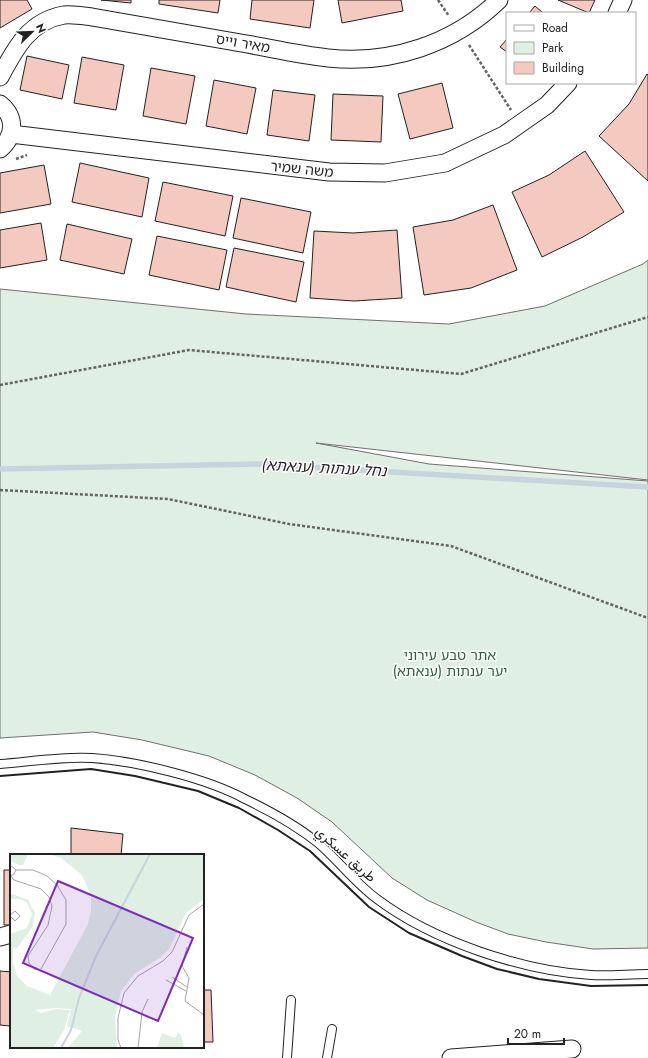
<svg xmlns="http://www.w3.org/2000/svg" width="648" height="1058" viewBox="0 0 648 1058" font-family="Jost,Vazirmatn,'Noto Sans Hebrew',sans-serif">
<style>
.green{fill:#e0efe3;stroke:#6f6f6f}
.lines{fill:none;stroke-linecap:round;stroke-linejoin:round}
.stream{stroke:#c7d3dd;stroke-width:5.5}
.building{fill:#f3c9c0;stroke:#222}
.lane-casing{stroke:#222;stroke-width:10}
.street-casing{stroke:#222;stroke-width:19}
.path{stroke:#646464;stroke-width:2.5;stroke-dasharray:3 2;stroke-linecap:butt}
.lane{stroke:#fff;stroke-width:8}
.street{stroke:#fff;stroke-width:17}
.wall{stroke:#222;stroke-width:2}
.labels{text-anchor:middle;stroke-width:3;stroke-linejoin:round;paint-order:stroke}
.street-label{font-size:14px;fill:#222;stroke:#fff}
.park-label{font-size:14px;fill:#2f5e38;stroke:#fff}
.water-label{font-size:15px;font-style:italic;fill:#222;stroke:#fff}
.inset-river{fill:none;stroke:#c7d3dd;stroke-width:2}
.inset-road{fill:none;stroke:#a7a7a7;stroke-width:1}
.view{fill:#7b2cbf;fill-opacity:0.15;stroke:#7b2cbf;stroke-width:2}
.inset-edge{fill:none;stroke:#222;stroke-width:2}
</style>
<rect width="100%" height="100%" fill="#fff"/>
<path class="green" d="M 648,260 L 648,480 L 316,443 L 429,464 L 648,481 L 648,948 L 593,949 L 546,942 L 508,934 L 476,922 L 427,900 L 392,878 L 332,822 L 297,798 L 255,775 L 209,756 L 142,740 L 93,732 L 0,738 L 0,289 L 246,314 L 449,324 L 545,306 L 643,264 Z"/>
<g class="lines">
<path class="stream" d="M 0,469 L 257,464 L 648,487"/>
</g>
<path class="building" d="M 0,0 L 27,0 L 32,9 L 0,28 Z
M 101,0 L 131,0 L 131,3 Z
M 159,0 L 220,0 L 218,13 L 159,4 Z
M 252,0 L 314,0 L 310,28 L 250,19 Z
M 338,0 L 401,0 L 403,11 L 342,23 Z
M 558,0 L 595,0 L 589,13 Z
M 535,6 L 543,13 L 529,13 Z
M 507,39 L 507,52 L 500,47 Z
M 27,56 L 69,65 L 62,99 L 20,90 Z
M 82,57 L 124,65 L 116,110 L 74,103 Z
M 151,68 L 195,76 L 186,124 L 143,116 Z
M 647,74 L 648,75 L 648,181 L 599,136 L 629,104 Z
M 214,80 L 256,88 L 247,134 L 206,126 Z
M 442,83 L 453,128 L 410,139 L 398,94 Z
M 273,90 L 315,95 L 309,141 L 267,135 Z
M 333,94 L 383,96 L 381,142 L 331,140 Z
M 585,151 L 624,212 L 583,237 L 542,257 L 512,192 L 549,175 Z
M 80,163 L 149,178 L 142,217 L 72,202 Z
M 44,165 L 51,204 L 0,213 L 0,173 Z
M 163,182 L 233,196 L 225,236 L 155,221 Z
M 241,198 L 311,212 L 303,253 L 233,238 Z
M 493,205 L 517,270 L 471,288 L 424,295 L 413,227 L 453,220 Z
M 41,223 L 47,260 L 0,268 L 0,230 Z
M 67,224 L 132,239 L 124,274 L 60,260 Z
M 397,230 L 402,298 L 354,301 L 310,298 L 314,231 L 353,233 Z
M 157,236 L 227,250 L 219,290 L 149,275 Z
M 234,248 L 304,262 L 296,302 L 226,287 Z
M 71,828 L 123,834 L 121,855 L 71,855 Z
M 4,870 L 11,870 L 11,925 L 4,925 Z
M 0,971 L 11,972 L 10,1026 L 0,1025 Z
M 203,990 L 211,990 L 213,1042 L 203,1042 Z"/>
<g class="lines">
<defs>
<path id="lane" d="M 0,764 C 28,762 64,756 92,758 C 136,761 206,778 245,799 C 270,811 296,825 318,843 C 338,860 355,883 377,899 C 433,941 522,971 591,975 C 610,976 629,974 648,974
M 287,1058 L 291,1000
M 327,1058 L 332,1029"/>
<path id="street" d="M 617,13 L 623,0
M 0,77 C 15,49 29,21 64,15 C 73,14 84,16 92,17 C 142,26 191,34 241,43 C 270,48 299,55 328,58 C 390,65 454,44 499,0
M 0,104 C 16,117 15,136 0,149
M 11,134 L 329,172 L 385,173 L 445,163 L 504,135 L 547,105 L 568,83
M 0,937 L 11,934
M 451,1058 L 572,1049"/>
</defs>
<use href="#lane" class="lane-casing"/>
<use href="#street" class="street-casing"/>
<path class="path" d="M 438,0 L 449,16
M 469,45 L 511,110
M 16,159 L 27,155
M 0,385 L 189,350 L 461,374 L 648,317
M 0,490 L 168,499 L 289,524 L 451,546 L 648,618"/>
<use href="#lane" class="lane"/>
<use href="#street" class="street"/>
<path class="wall" d="M 0,776 L 91,769 L 135,776 L 198,791 L 239,808 L 278,830 L 310,851 L 369,907 L 409,933 L 462,956 L 497,969 L 539,979 L 591,986 L 648,985"/>
</g>
<g class="labels">
<g class="street-label">
<text transform="translate(243 43) rotate(10)" y="5">מאיר וייס</text>
<text transform="translate(302 169) rotate(6)" y="5">משה שמיר</text>
<text transform="translate(346 854) rotate(42)" y="5">طريق عسكري</text>
</g>
<g class="park-label">
<text x="450" y="660">אתר טבע עירוני<tspan x="450" dy="16">יער ענתות (ענאתא)</tspan></text>
</g>
<g class="water-label">
<text transform="translate(324 468) rotate(3)" y="5">נחל ענתות (ענאתא)</text>
</g>
</g>
<g transform="translate(10 854)">
<rect width="194" height="194" fill="#fff"/>
<path d="M 0,0 L 18,0 L 13,11 L 9,11 L 1,7 ZM 38,0 L 194,0 L 194,45 L 176,59 L 159,95 L 150,104 L 125,119 L 111,137 L 105,163 L 107,194 L 58,194 L 72,177 L 57,172 L 61,155 L 46,154 L 25,156 L 31,159 L 46,155 L 60,156 L 54,176 L 43,194 L 0,194 L 0,80 L 17,74 L 22,60 L 17,49 L 10,45 L 0,45 L 0,39 L 18,46 L 25,59 L 23,72 L 7,94 L 3,94 L 3,109 L 7,122 L 17,132 L 40,141 L 78,70 L 81,57 L 81,42 L 72,21 L 51,4 ZM 152,179 L 165,184 L 168,179 L 171,181 L 174,194 L 147,194 Z" fill="#e0efe3"/>
<path class="inset-river" d="M 51,194 L 61,176 L 69,144 L 86,102 L 140,0"/>
<path class="inset-road" d="M 0,11 L 6,16 L 4,20 L 0,22M 6,16 L 23,16 L 37,22 L 47,31 L 56,46 L 56,70 L 31,115M 1,22 L 4,26 L 31,35 L 39,43 L 42,52 L 38,71 L 18,102 L 19,109 L 25,116M 0,61 L 5,57 L 10,62 L 5,67 L 0,62M 177,93 L 172,112 L 179,124 L 175,147 L 194,161M 162,123 L 177,133M 156,126 L 176,137M 111,194 L 108,186 L 108,164 L 114,139 L 128,122 L 153,107 L 162,98 L 179,61 L 194,50M 128,194 L 132,158 L 138,145"/>
<path class="view" d="M 48,27 L 183,84 L 148,167 L 13,109 Z"/>
<rect width="194" height="194" class="inset-edge"/>
</g>
<rect x="506" y="12" width="130" height="72" fill="#ffffff" stroke="#a7a7a7"/>
<rect x="514" y="25" width="20" height="6" fill="#ffffff" stroke="#a7a7a7"/>
<text x="542" y="32" font-size="12" fill="#222222">Road</text>
<rect x="514" y="42" width="20" height="12" fill="#e0efe3" stroke="#a7a7a7"/>
<text x="542" y="52" font-size="12" fill="#222222">Park</text>
<rect x="514" y="62" width="20" height="12" fill="#f3c9c0" stroke="#a7a7a7"/>
<text x="542" y="72" font-size="12" fill="#222222">Building</text>
<g transform="translate(32 32) rotate(67)" stroke="#ffffff" stroke-width="3" paint-order="stroke">
<path d="M0-3L7 15L0 10L-7 15Z" fill="#222222"/>
<text y="-6" font-size="11" font-weight="bold" text-anchor="middle" fill="#222222">N</text>
</g>
<path d="M508 1038v6h56v-6" fill="none" stroke="#222222" stroke-width="2"/>
<text x="514" y="1038" font-size="12" fill="#222222" stroke="#ffffff" stroke-width="3" paint-order="stroke">20 m</text>
</svg>
